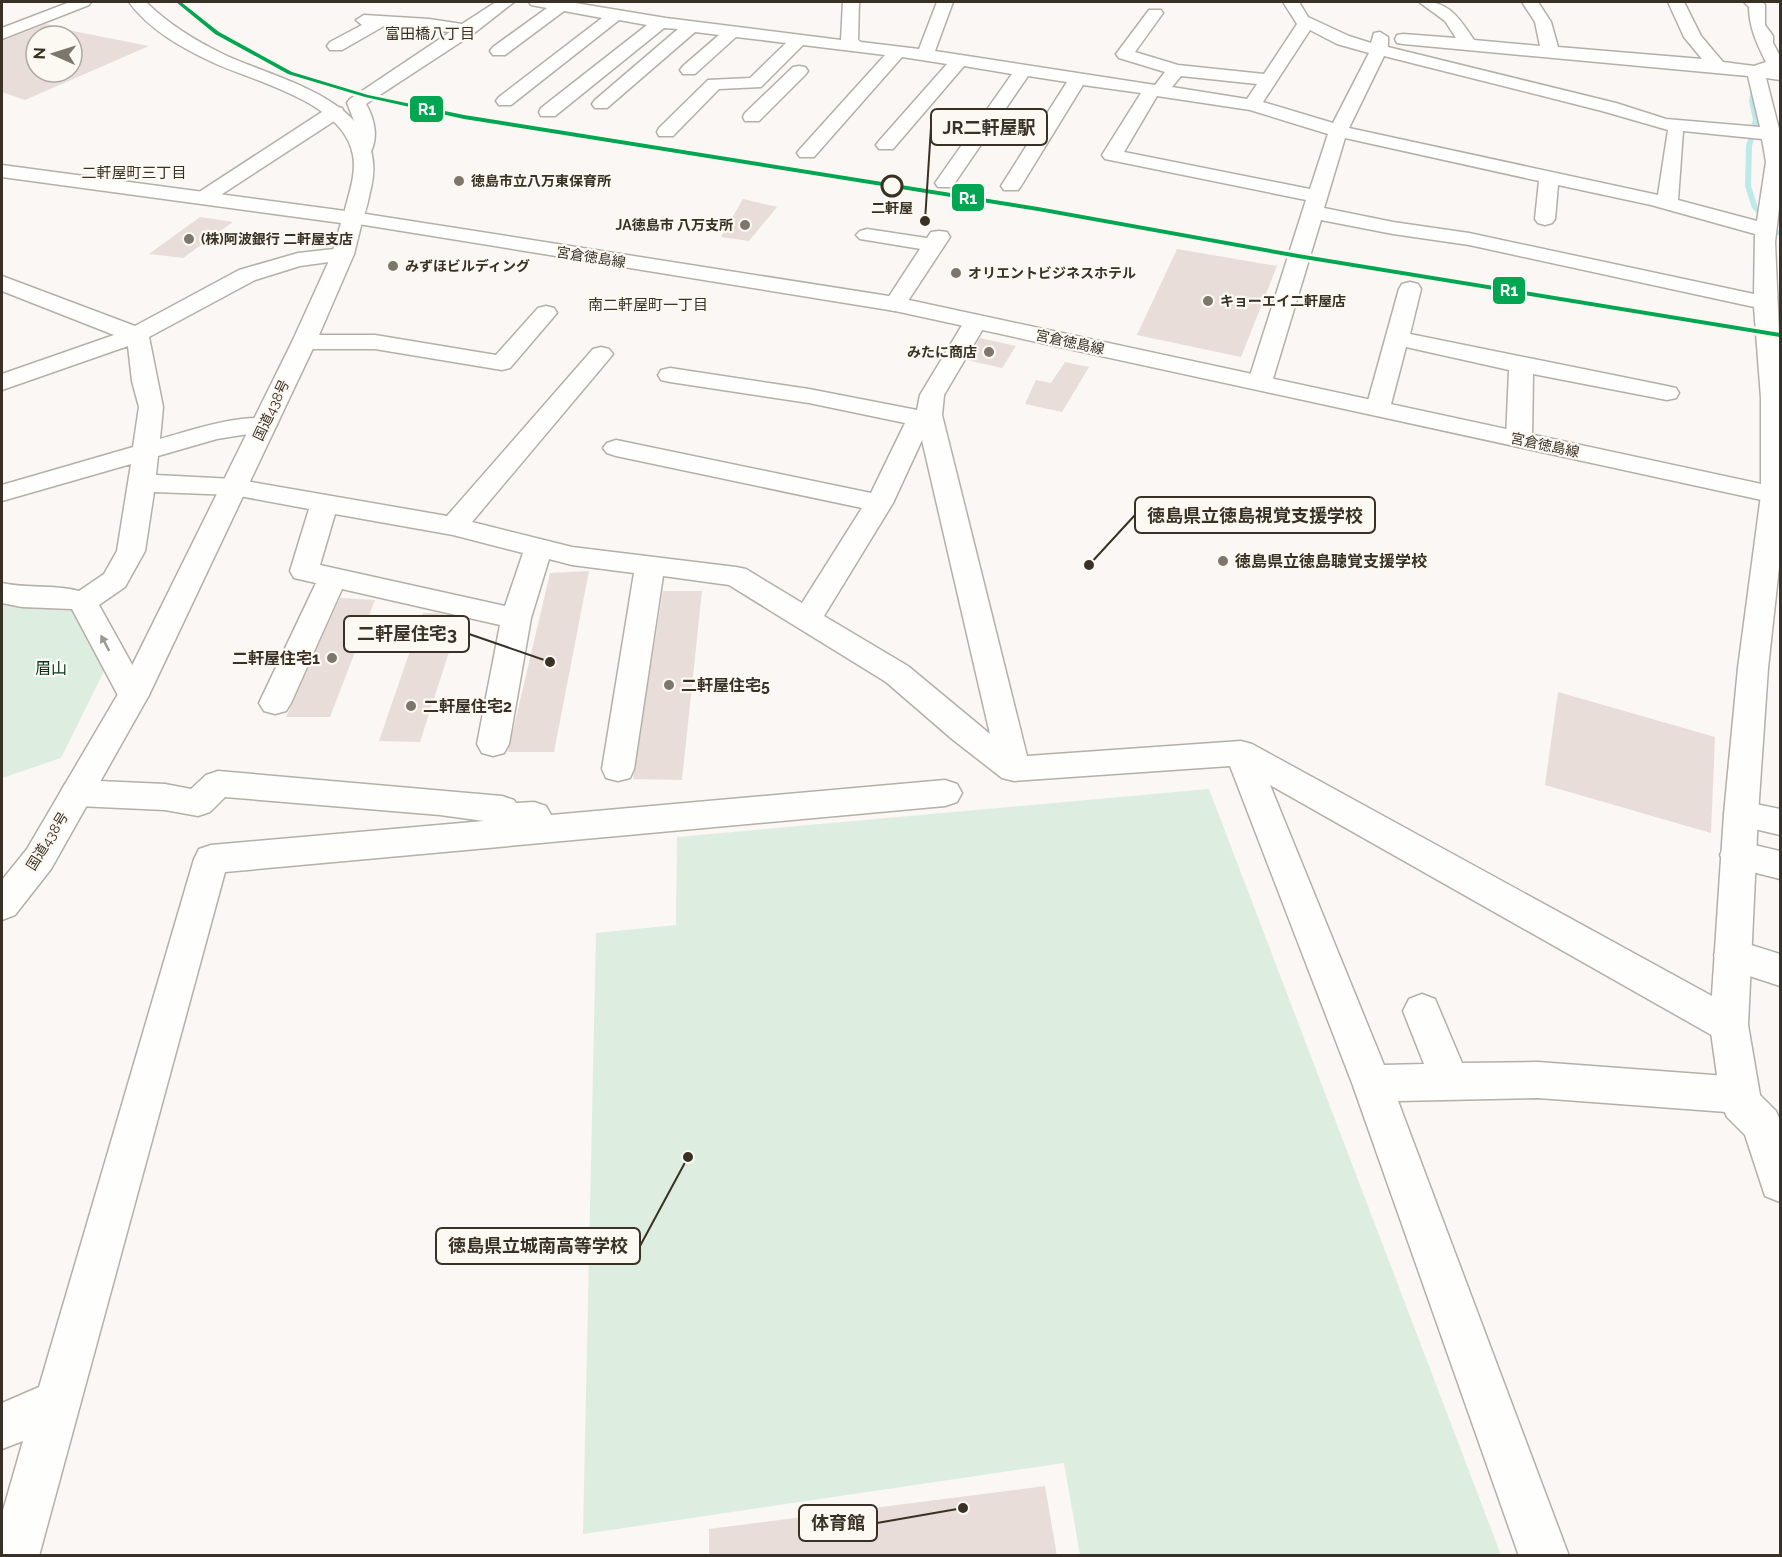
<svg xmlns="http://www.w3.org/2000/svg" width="1782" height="1557" viewBox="0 0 1782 1557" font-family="Raleway,'Noto Sans JP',sans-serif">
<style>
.green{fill:#ddeddf}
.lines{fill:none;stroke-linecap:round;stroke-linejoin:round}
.stream{fill:#bee8ea;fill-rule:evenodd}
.building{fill:#e8ddd9;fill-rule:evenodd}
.minor-casing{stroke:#b4afa8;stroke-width:3}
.tertiary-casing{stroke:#b4afa8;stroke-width:3}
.secondary-casing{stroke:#b4afa8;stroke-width:3}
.trunk-casing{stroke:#b4afa8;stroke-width:3}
.minor{fill:#fefefd;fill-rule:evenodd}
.tertiary{fill:#fefefd;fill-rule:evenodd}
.secondary{fill:#fefefd;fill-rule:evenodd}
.trunk{fill:#fefefd;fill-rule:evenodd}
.rail-1-casing{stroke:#fcf8f2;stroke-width:5}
.rail-1{fill:#00a651;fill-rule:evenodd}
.oneway{fill:#9c9891}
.poi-dot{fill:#7d766d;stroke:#fcf8f2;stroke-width:2}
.stop-dot{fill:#fcf8f2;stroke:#393125;stroke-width:3}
.labels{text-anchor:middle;stroke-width:4.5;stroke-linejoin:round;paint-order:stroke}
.far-poi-label{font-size:14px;font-weight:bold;fill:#393125;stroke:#fcf8f2;text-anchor:start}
.far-stop-label{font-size:14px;font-weight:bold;fill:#393125;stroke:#fcf8f2}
.far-street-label{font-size:14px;fill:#393125;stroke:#fcf8f2}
.far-neighbourhood-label{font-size:15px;fill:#393125;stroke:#fcf8f2}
.poi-label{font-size:16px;font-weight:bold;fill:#393125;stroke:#fcf8f2;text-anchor:start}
.park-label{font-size:16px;fill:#023619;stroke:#fcf8f2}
.leader{fill:none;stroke:#393125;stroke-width:2}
.callout-dot{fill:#393125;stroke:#fcf8f2;stroke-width:2}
.callout{fill:#fcf8f2;stroke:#393125;stroke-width:2}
.callout-label{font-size:18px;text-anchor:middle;font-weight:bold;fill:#393125}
.line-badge{stroke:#fcf8f2;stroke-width:2}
.badge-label{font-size:16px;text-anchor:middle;font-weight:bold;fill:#fff}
</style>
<rect width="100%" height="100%" fill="#faf7f4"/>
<path class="green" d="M 2,603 L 69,603 L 107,665 L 61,758 L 2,778 Z
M 1209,789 L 1501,1555 L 1080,1555 L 1064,1463 L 583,1534 L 596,933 L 676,925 L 677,837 Z"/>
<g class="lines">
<path class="stream" d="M 1780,72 L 1780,75 L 1762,82 L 1755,88 L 1753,101 L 1759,120 L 1752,146 L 1751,186 L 1758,208 L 1780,232 L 1780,237 L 1752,208 L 1745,186 L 1746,146 L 1753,120 L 1749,101 L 1751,88 L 1758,80 Z"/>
</g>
<path class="building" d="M 46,24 L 73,31 L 149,46 L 25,100 L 2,92 L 2,41 ZM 36,36 L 72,36 L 72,72 L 36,72 Z
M 743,199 L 777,207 L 749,241 L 721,237 Z
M 200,217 L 233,222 L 183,258 L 149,254 Z
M 1177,249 L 1277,266 L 1241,357 L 1137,335 Z
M 980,338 L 1016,346 L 1002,368 L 967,360 Z
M 1065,362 L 1089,367 L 1062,412 L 1025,404 L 1036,380 L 1051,383 Z
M 589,571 L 554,752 L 508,752 L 550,573 Z
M 663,591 L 702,591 L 682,780 L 633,779 Z
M 340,598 L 375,600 L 330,717 L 286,717 Z
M 423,613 L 437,613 L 460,618 L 420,742 L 379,741 Z
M 1558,692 L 1715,737 L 1711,833 L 1545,785 Z
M 1045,1486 L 1057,1556 L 709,1556 L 709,1529 Z"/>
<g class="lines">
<defs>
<path id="minor" d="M 70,2 L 91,2 L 89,5 L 2,39 L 2,28 Z
M 496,2 L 514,2 L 473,34 L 366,104 C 375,120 379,139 369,155 L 355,155 L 352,151 L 356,126 L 347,103 L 350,99 L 450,32 L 384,26 L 342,50 L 330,50 L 327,46 L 330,42 L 362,25 L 356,20 L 364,15 L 429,19 L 462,24 Z
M 529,2 L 569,2 L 666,18 L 841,40 L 843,2 L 859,2 L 858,40 L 861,42 L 919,49 L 937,2 L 953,2 L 935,51 L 1155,85 L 1165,72 L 1119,58 L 1116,54 L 1149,10 L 1161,10 L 1163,13 L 1135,52 L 1178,65 L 1264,74 L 1297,24 L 1283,2 L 1299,2 L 1308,17 L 1349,36 L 1371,43 L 1374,33 L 1380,32 L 1388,37 L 1388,47 L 1616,103 L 1666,119 L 1760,127 L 1748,76 L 1403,44 L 1397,43 L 1395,39 L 1397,35 L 1403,34 L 1456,38 L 1445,21 L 1419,2 C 1449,0 1459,18 1474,40 L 1540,46 L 1535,22 L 1522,2 L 1538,2 L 1551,22 L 1558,47 L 1702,59 L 1684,37 L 1668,2 L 1684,2 L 1701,36 L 1723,62 L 1754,66 L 1766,62 C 1757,44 1749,27 1749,7 L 1744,2 L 1763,2 L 1765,5 L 1765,25 L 1773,36 L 1773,43 L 1780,56 L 1780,80 L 1766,78 L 1780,133 L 1780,200 L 1775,242 L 1780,356 L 1780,502 L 1774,503 L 1765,501 L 1761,495 L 1761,398 L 1754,307 L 1469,245 L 1393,234 L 1321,220 L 1272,382 L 1269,387 L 1260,389 L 1251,387 L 1248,382 L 1306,200 L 1105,159 L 1102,155 L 1141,93 L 1083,85 L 1021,186 L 1018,190 L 1004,190 L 1001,186 L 1067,82 L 1028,76 L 952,187 L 938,187 L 935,183 L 1012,74 L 964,66 L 893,149 L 879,149 L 876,145 L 879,141 L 947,64 L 902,57 L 814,157 L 800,157 L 797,153 L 800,149 L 885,55 L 803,45 L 761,87 L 719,89 L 673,136 L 659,136 L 657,132 L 659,128 L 708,80 L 750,78 L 786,43 L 736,37 L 695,74 L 683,74 L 680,70 L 683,66 L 719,35 L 695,32 L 607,108 L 595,108 L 592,104 L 595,100 L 678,29 L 664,28 L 555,116 L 541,116 L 539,112 L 541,108 L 647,25 L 619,20 L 511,105 L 499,105 L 496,101 L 499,97 L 602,18 L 564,11 L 505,55 L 493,55 L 490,51 L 493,47 L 547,8 L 531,5 ZM 1310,30 L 1337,44 L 1369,53 L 1333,123 L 1263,102 ZM 1384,56 L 1602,111 L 1668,130 L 1658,195 L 1349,128 ZM 1181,76 L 1257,84 L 1247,99 L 1172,87 ZM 1157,96 L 1250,110 L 1328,134 L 1310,189 L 1124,152 ZM 1683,131 L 1762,139 L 1766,162 L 1757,221 L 1678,200 ZM 1345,138 L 1539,181 L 1535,219 L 1538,223 L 1545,225 L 1552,223 L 1555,219 L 1558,185 L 1651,205 L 1755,234 L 1754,294 L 1469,233 L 1393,222 L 1324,208 Z
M 799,66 L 805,67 L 808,71 L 805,75 L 759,121 L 745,121 L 743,117 L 745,113 L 793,67 Z
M 335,106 L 342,108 L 344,112 L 342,116 L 210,202 L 196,202 L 193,198 L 196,194 L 328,108 Z
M 867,229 L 933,239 L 941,240 L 944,245 L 941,250 L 933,251 L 860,239 L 856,235 L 860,231 Z
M 343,248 L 351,249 L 354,254 L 351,259 L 300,266 L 255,280 L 149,337 L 163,407 L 160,439 C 189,431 244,412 273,420 L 277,425 L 273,430 L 217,439 L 158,456 L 156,475 L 234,479 L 447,516 L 593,349 L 601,347 L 609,349 L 613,354 L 609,359 L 472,522 L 572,547 L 736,567 L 746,569 L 802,603 L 862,508 L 616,456 L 607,453 L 603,448 L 607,443 L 616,440 L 871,493 L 905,423 L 809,403 L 670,382 L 661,380 L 658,375 L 661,370 L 670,368 L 809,389 L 917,410 L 920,395 L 967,317 L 975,315 L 983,317 L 987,322 L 944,395 L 942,415 L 1027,756 L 1241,741 L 1252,744 L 1743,1013 L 1748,1025 L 1743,1037 L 1729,1042 L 1715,1037 L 1270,785 L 1384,1065 L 1424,1064 L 1403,1011 L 1409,999 L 1422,994 L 1435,999 L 1462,1063 L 1538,1062 L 1740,1077 L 1754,1082 L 1760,1095 L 1754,1108 L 1740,1113 L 1538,1098 L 1398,1101 L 1569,1556 L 1519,1556 L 1352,1083 L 1230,766 L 1014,781 L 1002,778 L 952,739 L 886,682 L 729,585 L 663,576 L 634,769 L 630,778 L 618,781 L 606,778 L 602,769 L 634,573 L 572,565 L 549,559 L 531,618 L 509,744 L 504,753 L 493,756 L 482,753 L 477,744 L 500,625 L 342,589 L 291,703 L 286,711 L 275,714 L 264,711 L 259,703 L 316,583 L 294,578 L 290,571 L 309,509 L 234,495 L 154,492 L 145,551 L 125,587 L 99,605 L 149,695 L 144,703 L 133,706 L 122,703 L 72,609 L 22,607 L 2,603 L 2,583 C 27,589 54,584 79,591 L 104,574 L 117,551 L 131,464 L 2,501 L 2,485 L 133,447 L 139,407 L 132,381 L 128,346 L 2,390 L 2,374 L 114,335 L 2,291 L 2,276 L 135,326 L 239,270 L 298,253 ZM 922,440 L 990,734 L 908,666 L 824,616 L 893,503 ZM 335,514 L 453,535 L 523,553 L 505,606 L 320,565 Z
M 1410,282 L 1418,284 L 1421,289 L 1410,334 L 1667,386 L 1676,388 L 1679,393 L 1676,398 L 1667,400 L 1533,374 L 1532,439 L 1528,444 L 1519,447 L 1510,444 L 1506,439 L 1509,370 L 1406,347 L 1390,408 L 1387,413 L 1378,415 L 1369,413 L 1366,408 L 1399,289 L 1402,284 Z
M 546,306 L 554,308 L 557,313 L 510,368 L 502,370 L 375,349 L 304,349 L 296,347 L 292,342 L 296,337 L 304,335 L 375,335 L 496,355 L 538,308 Z
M 218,771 L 502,796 L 514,800 L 516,803 L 534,802 L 546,806 L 551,815 L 945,780 L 957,784 L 962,793 L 957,802 L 945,806 L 225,872 L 39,1556 L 2,1556 L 2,1514 L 23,1441 L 2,1449 L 2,1403 L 39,1387 L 194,859 L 199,849 L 211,845 L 484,821 L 440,815 L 225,797 L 210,812 L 198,816 L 165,810 L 77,806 L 65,802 L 60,793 L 65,784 L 77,780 L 165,784 L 191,789 L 206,775 Z
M 1741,801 L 1780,809 L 1780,835 L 1729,823 L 1724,814 L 1729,805 Z
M 1737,841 L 1780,851 L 1780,879 L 1725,865 L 1720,855 L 1725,845 Z
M 1732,939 L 1780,954 L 1780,986 L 1719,966 L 1714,955 L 1719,944 Z"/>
<path id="tertiary" d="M 129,2 L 146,2 C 168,24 196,41 225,55 C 281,81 391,102 371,188 C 368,199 367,213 360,222 L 353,224 L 346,222 L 343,218 C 347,198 357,176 353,155 C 344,102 256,82 214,63 C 184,49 149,30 129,2 Z
M 939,231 L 947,232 L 950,237 L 906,304 L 903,309 L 895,311 L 887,309 L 884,304 L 931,232 Z
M 1774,487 L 1780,488 L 1780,558 L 1768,668 L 1758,814 L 1748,1025 L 1760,1095 L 1776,1111 L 1780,1120 L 1780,1202 L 1765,1196 L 1745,1135 L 1727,1117 L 1721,1104 L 1710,1025 L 1724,814 L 1738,668 L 1761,495 L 1765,489 Z"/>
<path id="secondary" d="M 353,212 L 895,297 L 1780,488 L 1780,504 L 895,311 L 346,222 L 343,218 L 346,214 Z"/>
<path id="trunk" d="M 2,165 L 353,212 L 360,214 L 363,218 L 354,254 L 316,342 L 149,695 L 51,869 L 15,915 L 2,920 L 2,880 L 27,849 L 118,694 L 292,342 L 332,254 L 341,223 L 2,177 Z"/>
</defs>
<use href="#minor" class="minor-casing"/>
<use href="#tertiary" class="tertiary-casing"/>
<use href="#secondary" class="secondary-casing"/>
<use href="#trunk" class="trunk-casing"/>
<use href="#minor" class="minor"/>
<use href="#tertiary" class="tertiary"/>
<use href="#secondary" class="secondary"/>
<use href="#trunk" class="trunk"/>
<defs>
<path id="rail-1" d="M 176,2 L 181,2 L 219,32 L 292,72 L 368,95 L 464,115 L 1038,207 L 1298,254 L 1780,333 L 1780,337 L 1298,258 L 1038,211 L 464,119 L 365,97 L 288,74 L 215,34 Z"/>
</defs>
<use href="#rail-1" class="rail-1-casing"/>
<use href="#rail-1" class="rail-1"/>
</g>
<defs><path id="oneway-solid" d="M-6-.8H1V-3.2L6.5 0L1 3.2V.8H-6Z" transform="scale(1.5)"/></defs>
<use class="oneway" href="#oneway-solid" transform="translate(105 643) rotate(-118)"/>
<g class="poi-dot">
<circle cx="459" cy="181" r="6"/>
<circle cx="745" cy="225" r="6"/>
<circle cx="189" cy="239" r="6"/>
<circle cx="393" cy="266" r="6"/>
<circle cx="956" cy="273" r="6"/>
<circle cx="1208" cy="301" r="6"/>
<circle cx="989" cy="352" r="6"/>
<circle cx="1223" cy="561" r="6"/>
<circle cx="332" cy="658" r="6"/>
<circle cx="669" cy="685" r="6"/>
<circle cx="411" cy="706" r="6"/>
</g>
<circle class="stop-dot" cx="892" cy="186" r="10"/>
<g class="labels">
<g class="far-poi-label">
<text x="471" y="186">徳島市立八万東保育所</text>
<text x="733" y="230" text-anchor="end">JA徳島市 八万支所</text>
<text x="201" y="244">(株)阿波銀行 二軒屋支店</text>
<text x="405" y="271">みずほビルディング</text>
<text x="968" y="278">オリエントビジネスホテル</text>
<text x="1220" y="306">キョーエイ二軒屋店</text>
<text x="977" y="357" text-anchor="end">みたに商店</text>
</g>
<g class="far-stop-label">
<text x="892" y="213">二軒屋</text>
</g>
<g class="far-street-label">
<text transform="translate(591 257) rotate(9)" y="5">宮倉徳島線</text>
<text transform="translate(1070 342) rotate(12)" y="5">宮倉徳島線</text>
<text transform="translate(271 410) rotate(-65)" y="5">国道438号</text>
<text transform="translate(1545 445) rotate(12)" y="5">宮倉徳島線</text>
<text transform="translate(47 841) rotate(-58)" y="5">国道438号</text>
</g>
<g class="far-neighbourhood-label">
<text x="430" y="39">富田橋八丁目</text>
<text x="134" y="178">二軒屋町三丁目</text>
<text x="648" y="310">南二軒屋町一丁目</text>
</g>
<g class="poi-label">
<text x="1235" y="567">徳島県立徳島聴覚支援学校</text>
<text x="320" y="664" text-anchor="end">二軒屋住宅1</text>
<text x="681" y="691">二軒屋住宅5</text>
<text x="423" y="712">二軒屋住宅2</text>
</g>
<g class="park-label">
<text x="51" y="674">眉山</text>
</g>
</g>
<path class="leader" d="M925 221L931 127M1089 565L1135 515M550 662L469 634M688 1157L640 1246M963 1508L877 1523"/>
<g class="callout-dot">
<circle cx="925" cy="221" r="6"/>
<circle cx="1089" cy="565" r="6"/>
<circle cx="550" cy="662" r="6"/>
<circle cx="688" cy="1157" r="6"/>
<circle cx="963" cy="1508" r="6"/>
</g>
<g class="callout">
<rect x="931" y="109" width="116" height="36" rx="6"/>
<rect x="1135" y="497" width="240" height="36" rx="6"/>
<rect x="344" y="616" width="125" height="36" rx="6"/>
<rect x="436" y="1228" width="204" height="36" rx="6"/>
<rect x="799" y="1505" width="78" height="36" rx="6"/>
</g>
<g class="callout-label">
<text x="989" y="134">JR二軒屋駅</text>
<text x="1255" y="522">徳島県立徳島視覚支援学校</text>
<text x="407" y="640">二軒屋住宅3</text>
<text x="538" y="1252">徳島県立城南高等学校</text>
<text x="838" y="1529">体育館</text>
</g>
<g class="line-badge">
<rect x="409" y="95" width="35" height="28" rx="6" fill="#00a651"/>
<rect x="951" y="183" width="34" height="29" rx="6" fill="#00a651"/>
<rect x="1492" y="276" width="34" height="29" rx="6" fill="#00a651"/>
</g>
<g class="badge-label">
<text x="427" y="115">R1</text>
<text x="968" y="204">R1</text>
<text x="1509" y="296">R1</text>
</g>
<rect width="1782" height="1557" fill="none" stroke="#393125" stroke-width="6"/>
<g transform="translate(54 54) rotate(273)"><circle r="28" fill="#fcf8f2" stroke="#aea8a0" stroke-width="1.5"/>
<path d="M0-4.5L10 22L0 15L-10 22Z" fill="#7d766d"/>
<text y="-9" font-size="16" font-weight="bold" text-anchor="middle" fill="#393125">N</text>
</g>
</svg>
